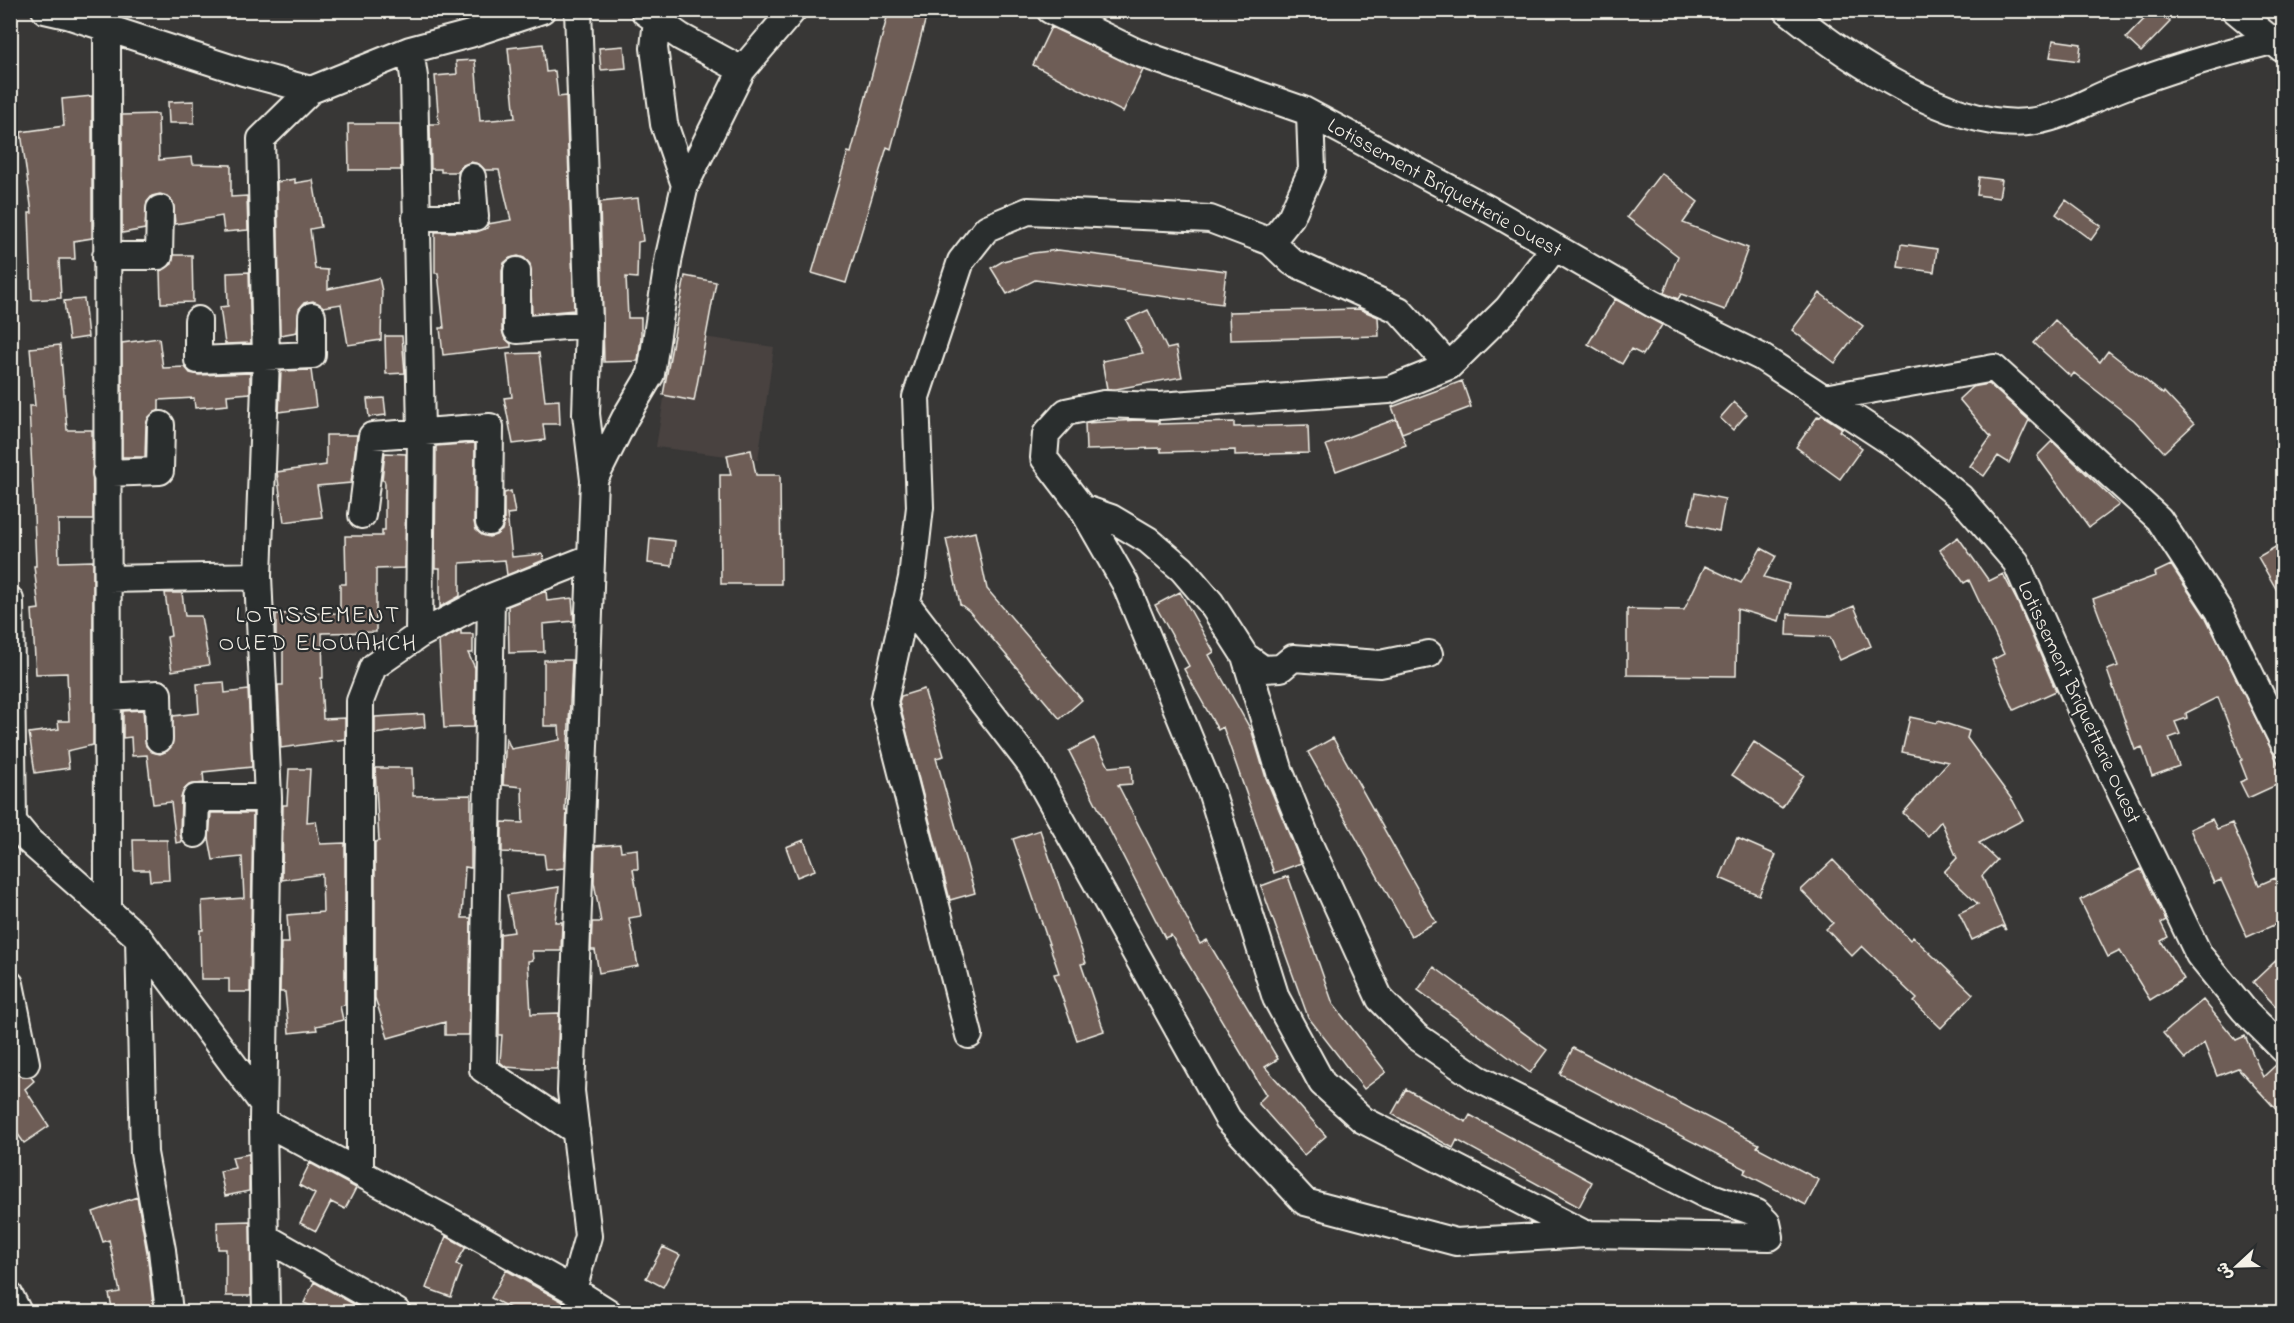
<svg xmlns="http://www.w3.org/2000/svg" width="2294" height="1323" viewBox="0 0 2294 1323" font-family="'Indie Flower','Playpen Sans Arabic',sans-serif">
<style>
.built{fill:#484240}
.building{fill:#6e5d56;stroke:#f4f1e8;stroke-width:1.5}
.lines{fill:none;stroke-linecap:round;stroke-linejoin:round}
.minor-casing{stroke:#f4f1e8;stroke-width:30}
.minor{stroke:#2a2d2e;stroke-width:26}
.labels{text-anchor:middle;stroke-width:4.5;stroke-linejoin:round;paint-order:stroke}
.street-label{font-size:21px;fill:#f4f1e8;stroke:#2a2d2e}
.quarter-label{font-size:24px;letter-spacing:1.5px;fill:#f4f1e8;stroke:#2a2d2e}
</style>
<rect width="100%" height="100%" fill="#383736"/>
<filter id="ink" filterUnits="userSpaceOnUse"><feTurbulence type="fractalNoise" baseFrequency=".0167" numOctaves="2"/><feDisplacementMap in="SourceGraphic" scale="12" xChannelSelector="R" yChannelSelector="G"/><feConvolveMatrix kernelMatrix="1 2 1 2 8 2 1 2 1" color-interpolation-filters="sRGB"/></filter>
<g filter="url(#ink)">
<path class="built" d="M 675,333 L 774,347 L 758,460 L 656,447 Z"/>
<path class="building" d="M 889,10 L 928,10 L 891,149 L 887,147 L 846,283 L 812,273 L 848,152 L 851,153 Z
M 2153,10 L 2158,10 L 2170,22 L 2141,52 L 2126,38 Z
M 1051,27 L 1143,70 L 1123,112 L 1033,65 Z
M 2053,40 L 2081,44 L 2079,61 L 2050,57 Z
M 543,44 L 546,72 L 555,71 L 558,97 L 566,96 L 574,310 L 532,314 L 530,264 L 524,258 L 518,256 L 510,258 L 504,263 L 502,271 L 502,330 L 504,337 L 511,344 L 511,347 L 443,355 L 440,328 L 444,328 L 438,273 L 435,273 L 435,232 L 476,232 L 488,228 L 488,224 L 511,220 L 499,170 L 485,170 L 479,164 L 471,162 L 463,165 L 458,172 L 441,172 L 441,169 L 431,169 L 430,124 L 439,124 L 435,76 L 457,74 L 456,61 L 475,60 L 480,121 L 515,118 L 508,48 Z
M 624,46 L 626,68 L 601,70 L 599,48 Z
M 92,96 L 92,238 L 74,241 L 75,259 L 59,259 L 61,298 L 32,300 L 29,213 L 32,213 L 21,132 L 64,126 L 62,99 Z
M 194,101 L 194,123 L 169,123 L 168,102 Z
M 158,114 L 159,160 L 192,157 L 193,164 L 231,165 L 231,197 L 247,196 L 248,230 L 224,232 L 222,216 L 175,224 L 173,202 L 167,196 L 160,194 L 152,196 L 147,202 L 145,229 L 122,233 L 122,115 Z
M 348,124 L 400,124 L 401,170 L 349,170 Z
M 1661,173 L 1698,202 L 1683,223 L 1748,248 L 1725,310 L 1681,294 L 1678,299 L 1664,293 L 1678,256 L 1627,217 Z
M 1979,177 L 2002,180 L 1999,198 L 1977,195 Z
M 295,179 L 295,183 L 313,180 L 321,227 L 310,229 L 315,269 L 328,270 L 328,289 L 379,278 L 382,291 L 381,340 L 348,345 L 341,304 L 323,307 L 313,301 L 304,303 L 299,309 L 297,332 L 280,335 L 277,182 Z
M 638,198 L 643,241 L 638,242 L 637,278 L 626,277 L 628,318 L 641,318 L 641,337 L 638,361 L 604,362 L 600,202 Z
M 2066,200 L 2101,226 L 2091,240 L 2056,214 Z
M 1901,244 L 1937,249 L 1934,272 L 1898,267 Z
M 1058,250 L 1226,271 L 1222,304 L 1035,280 L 1007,294 L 991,268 L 1003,261 L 1033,253 Z
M 174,255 L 192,255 L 193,302 L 161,303 L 160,271 L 172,264 Z
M 249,272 L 251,343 L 225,344 L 220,307 L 228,306 L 227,273 Z
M 685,276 L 716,282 L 694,401 L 663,395 Z
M 1820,293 L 1863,326 L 1835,363 L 1792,330 Z
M 84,299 L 88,337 L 69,340 L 64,301 Z
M 1615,299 L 1662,325 L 1643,355 L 1631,349 L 1622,364 L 1588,344 Z
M 1359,309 L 1378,317 L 1379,336 L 1230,340 L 1229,312 Z
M 1148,310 L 1167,349 L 1176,347 L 1182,377 L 1116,389 L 1107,389 L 1102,361 L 1143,353 L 1126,320 Z
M 2055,320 L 2100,362 L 2108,351 L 2163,394 L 2164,392 L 2194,424 L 2164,452 L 2134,420 L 2074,373 L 2071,377 L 2034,343 Z
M 385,336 L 402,336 L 405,373 L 386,374 Z
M 159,338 L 163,368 L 185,367 L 190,373 L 199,375 L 250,373 L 250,393 L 227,395 L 228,405 L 195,408 L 194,398 L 159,400 L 159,410 L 149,417 L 146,424 L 145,457 L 122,457 L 122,343 Z
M 60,345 L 67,430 L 92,430 L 93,520 L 58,520 L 59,562 L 93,561 L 93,745 L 67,751 L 69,768 L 35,773 L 29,733 L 59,729 L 58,721 L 69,721 L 67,673 L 36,674 L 32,610 L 39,609 L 34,566 L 36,566 L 34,515 L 29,406 L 35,406 L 30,348 Z
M 539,353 L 545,401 L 559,400 L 560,424 L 543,424 L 545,440 L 513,444 L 504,398 L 512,397 L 507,354 Z
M 311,370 L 316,407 L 279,412 L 281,371 Z
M 1462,381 L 1471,407 L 1402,433 L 1392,407 Z
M 1989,384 L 2029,420 L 2009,463 L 1998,456 L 1984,476 L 1970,466 L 1991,437 L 1959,399 L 1972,387 Z
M 384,398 L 386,415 L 369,417 L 367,399 Z
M 1734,402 L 1747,414 L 1733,430 L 1720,418 Z
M 1822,415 L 1842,428 L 1839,431 L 1862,448 L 1840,479 L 1796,447 L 1818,416 L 1820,417 Z
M 1396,419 L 1406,445 L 1336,471 L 1326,445 Z
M 1137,420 L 1159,421 L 1159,424 L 1234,422 L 1234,427 L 1308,425 L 1309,453 L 1235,455 L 1235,450 L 1161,452 L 1161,448 L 1086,450 L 1085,423 Z
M 326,435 L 357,435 L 351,483 L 317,486 L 322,517 L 284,522 L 277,472 L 326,465 Z
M 2052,441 L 2119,505 L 2089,527 L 2037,456 Z
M 475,443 L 474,522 L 476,530 L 482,535 L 489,537 L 496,535 L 502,530 L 504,522 L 504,493 L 511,491 L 515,513 L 507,514 L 512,557 L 543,554 L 544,560 L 507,575 L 505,560 L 460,563 L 460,596 L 440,607 L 440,568 L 435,568 L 436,446 Z
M 751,450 L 756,475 L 780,475 L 781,584 L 721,584 L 720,475 L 731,475 L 727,455 Z
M 385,453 L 406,454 L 405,568 L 376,569 L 376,632 L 322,633 L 323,678 L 321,678 L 323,719 L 345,718 L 345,739 L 281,748 L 278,685 L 283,685 L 283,640 L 276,640 L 276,614 L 340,613 L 340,584 L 346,584 L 345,536 L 382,536 L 382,530 L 385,530 L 385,483 L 384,480 L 382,480 Z
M 1695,493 L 1725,499 L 1719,531 L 1688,524 Z
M 975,532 L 987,589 L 1082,700 L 1060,719 L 969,611 L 960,604 L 946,539 Z
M 1958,537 L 1989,581 L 2003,574 L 2017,601 L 2056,691 L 2014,710 L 1992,660 L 2004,654 L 1969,580 L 1964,583 L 1940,550 Z
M 650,538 L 675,541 L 672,566 L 648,563 Z
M 2277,546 L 2283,557 L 2283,601 L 2258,557 Z
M 1761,548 L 1776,556 L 1764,577 L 1789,584 L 1779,621 L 1737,609 L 1736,676 L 1627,675 L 1627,609 L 1684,610 L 1705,566 L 1741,583 Z
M 2171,565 L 2206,618 L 2283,773 L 2283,782 L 2248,798 L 2240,782 L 2247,779 L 2240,761 L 2242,760 L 2218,697 L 2186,713 L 2187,718 L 2175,722 L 2180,734 L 2169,738 L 2179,766 L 2152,776 L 2142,747 L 2135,750 L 2107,670 L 2118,666 L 2093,599 L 2155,576 L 2154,573 Z
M 546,591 L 547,601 L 572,598 L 574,621 L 543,624 L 544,652 L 509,653 L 508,606 Z
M 1180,592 L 1214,652 L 1209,655 L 1252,732 L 1266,778 L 1301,863 L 1274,873 L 1223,727 L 1218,730 L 1184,669 L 1189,666 L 1155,605 Z
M 165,593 L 182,593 L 185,616 L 201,616 L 209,665 L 172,671 L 167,637 L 171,636 Z
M 1854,606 L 1871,646 L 1840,660 L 1830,637 L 1787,635 L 1788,614 L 1831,616 Z
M 461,630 L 461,634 L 473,634 L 473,653 L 468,653 L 475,668 L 474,727 L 444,728 L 439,641 Z
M 544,660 L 572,660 L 565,811 L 567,811 L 564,868 L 546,870 L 544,854 L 502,852 L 502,822 L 523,823 L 522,787 L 503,785 L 506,737 L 511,749 L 560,740 L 559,726 L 544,726 Z
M 224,682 L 225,693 L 248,690 L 252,767 L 203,772 L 204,783 L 189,785 L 184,790 L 181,798 L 180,834 L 182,842 L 176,843 L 171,802 L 153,804 L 147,755 L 132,756 L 131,737 L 123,738 L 123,711 L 143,710 L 146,746 L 152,752 L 160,754 L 167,751 L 172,746 L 173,716 L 199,713 L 197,684 Z
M 924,689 L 944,756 L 936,758 L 975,893 L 950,900 L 899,702 L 901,696 Z
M 424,714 L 425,727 L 375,734 L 375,717 Z
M 1910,717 L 1937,723 L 1938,721 L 1969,731 L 1967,738 L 2013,801 L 2023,820 L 1979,843 L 1997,860 L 1982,876 L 2006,930 L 2002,926 L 1972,940 L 1959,913 L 1978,904 L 1944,872 L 1957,858 L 1941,821 L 1928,836 L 1903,813 L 1948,762 L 1902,752 Z
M 1094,738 L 1109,767 L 1131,765 L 1132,784 L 1118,785 L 1200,944 L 1207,940 L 1278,1059 L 1265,1067 L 1326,1136 L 1304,1155 L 1258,1103 L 1266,1095 L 1171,935 L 1165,938 L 1069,751 Z
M 1333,738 L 1436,922 L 1411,936 L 1308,752 Z
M 1754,742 L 1804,775 L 1782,808 L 1732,775 Z
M 375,768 L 412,768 L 413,796 L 471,795 L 471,868 L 465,867 L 462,918 L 471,918 L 469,1035 L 445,1035 L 445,1022 L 388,1038 L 375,998 L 375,842 L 379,841 Z
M 289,769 L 310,769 L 307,822 L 316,821 L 320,844 L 345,843 L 345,1005 L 340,1006 L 343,1020 L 316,1026 L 317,1030 L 289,1033 L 285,992 L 280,992 L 281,943 L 289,943 L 287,915 L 323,912 L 322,874 L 282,880 L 283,805 L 287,805 Z
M 211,813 L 253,813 L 250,992 L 229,992 L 229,979 L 201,979 L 200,930 L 203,930 L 202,901 L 244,898 L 242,857 L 213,860 L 209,838 Z
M 2212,819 L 2217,829 L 2232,823 L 2259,885 L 2275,878 L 2283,897 L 2283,921 L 2247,937 L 2221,880 L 2214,883 L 2190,829 Z
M 1040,830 L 1086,963 L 1081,964 L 1104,1031 L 1077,1040 L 1054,974 L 1059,973 L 1013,839 Z
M 1737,838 L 1776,855 L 1759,895 L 1720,878 Z
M 133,840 L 167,840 L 169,880 L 150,881 L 149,870 L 134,870 Z
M 804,840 L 815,870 L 797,877 L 786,847 Z
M 620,844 L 621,851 L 637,849 L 638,869 L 633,869 L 641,916 L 629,918 L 638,966 L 599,973 L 595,950 L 591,950 L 592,922 L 601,922 L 594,882 L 595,846 Z
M 1833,860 L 1910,940 L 1913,937 L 1973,994 L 1941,1028 L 1914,1002 L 1917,999 L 1862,946 L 1852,956 L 1826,929 L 1833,923 L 1801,890 Z
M 2141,869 L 2166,920 L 2161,923 L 2168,937 L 2161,941 L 2184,979 L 2150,1000 L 2120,951 L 2108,957 L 2080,900 Z
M 1288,876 L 1333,1004 L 1386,1072 L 1364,1089 L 1308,1017 L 1285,953 L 1261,886 Z
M 559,887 L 555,922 L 562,922 L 561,951 L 532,951 L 533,960 L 528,961 L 531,1014 L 559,1013 L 557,1069 L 532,1069 L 506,1067 L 500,1062 L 502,1035 L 499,1035 L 500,934 L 514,932 L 507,895 Z
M 2283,954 L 2283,1014 L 2253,982 Z
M 1434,967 L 1547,1050 L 1530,1073 L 1418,990 Z
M 2203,1000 L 2236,1040 L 2245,1036 L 2263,1077 L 2278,1063 L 2283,1065 L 2283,1117 L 2238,1068 L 2217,1076 L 2204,1043 L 2185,1059 L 2163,1033 Z
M 1573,1048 L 1759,1144 L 1757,1147 L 1819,1180 L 1806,1205 L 1744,1173 L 1746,1169 L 1560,1074 Z
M 10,1062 L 15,1073 L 22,1077 L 31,1077 L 34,1081 L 25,1089 L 49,1126 L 24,1143 L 10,1123 Z
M 1406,1089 L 1466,1122 L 1470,1115 L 1592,1182 L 1579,1207 L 1457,1140 L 1453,1148 L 1392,1114 Z
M 249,1154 L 249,1191 L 225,1196 L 220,1171 L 235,1168 L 232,1157 Z
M 310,1163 L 356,1188 L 345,1209 L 331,1202 L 316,1231 L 300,1223 L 315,1194 L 299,1185 Z
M 137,1197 L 147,1252 L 154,1312 L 113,1312 L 109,1294 L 120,1292 L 109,1240 L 103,1242 L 93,1212 Z
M 250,1221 L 251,1296 L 226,1296 L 226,1249 L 218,1249 L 217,1222 Z
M 446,1236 L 466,1247 L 456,1264 L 462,1267 L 451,1297 L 426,1288 Z
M 663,1247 L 680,1255 L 663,1287 L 646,1278 Z
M 506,1270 L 565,1303 L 581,1312 L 517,1312 L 491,1298 Z
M 314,1282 L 368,1312 L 324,1312 L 304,1303 Z"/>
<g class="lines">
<defs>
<path id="minor" d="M 45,10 L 67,15 L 243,72 L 311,90 L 410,50 L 470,34 L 542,10
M 578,10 L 589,324 L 586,414 L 594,480
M 663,10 L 657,19 L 654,48 L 664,124 L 685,185
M 1050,10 L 1136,52 L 1303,110 L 1494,212 L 1653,304 L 1761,357 L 1900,448 L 1960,497 L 2016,562 L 2082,712 L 2199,955 L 2244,1010 L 2284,1050
M 1787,10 C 1846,57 1957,135 2035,121 C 2066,116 2091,99 2120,88 C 2169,69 2220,54 2272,41
M 2235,10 L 2281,48
M 645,12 L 681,37 L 742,70
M 107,28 L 108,909
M 416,217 L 475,217 L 472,177
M 1271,242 L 1292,262 L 1399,310 L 1449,366
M 1555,247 L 1508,308 L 1449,366 L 1389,390 L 1159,406 L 1104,404 L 1066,412 L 1046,434 L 1044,458 L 1082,508 L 1125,583 L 1211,791 L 1276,998 L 1322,1083 L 1363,1120 L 1585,1234
M 106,256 L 159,256 L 160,209
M 517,271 L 517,330 L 589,324
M 198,320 L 198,360 L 312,355 L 312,316
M 1824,398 L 1994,368 L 2159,519 L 2219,611 L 2284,743
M 106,473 L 160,471 L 161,425
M 362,515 L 372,436 L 490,427 L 489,522
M 108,579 L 258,576
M 491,597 L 483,1069 L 576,1131
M 10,600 L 13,822
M 906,603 L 1031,765 L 1228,1119 L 1305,1202 L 1456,1242 L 1586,1234 L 1770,1237 L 1767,1223 L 1757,1213 L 1706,1195 L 1477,1078 L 1416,1036 L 1380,999 L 1309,844 L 1280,772 L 1245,656 L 1211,603 L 1182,569 L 1148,540 L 1111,518 L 1082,508
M 419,635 L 491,597 L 590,558
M 1245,656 L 1263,669 L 1281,668 L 1293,658 L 1380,664 L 1429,654
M 108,697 L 158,694 L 159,739
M 10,818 L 29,841 L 139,938
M 195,834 L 196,798 L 268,798
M 10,984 L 26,1063
M 969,1035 L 884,702 L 912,578 L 920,507 L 916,397 L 961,261 L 987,228 L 1028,211 L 1210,219 L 1271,242 L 1291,217 L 1312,170 L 1310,114
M 263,1121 L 268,798 L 258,576 L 266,359 L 261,139 L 311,90
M 360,1172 L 360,701 L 373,667 L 419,635 L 421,432 L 414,77 L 410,50
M 265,1237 L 397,1312
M 573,1290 L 608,1312
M 10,1296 L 18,1312
M 169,1312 L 162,1250 L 144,1153 L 139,938 L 263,1104
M 266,1312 L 263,1121 L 459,1226 L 573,1290 L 588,1236 L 571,1091 L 594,480 L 625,418 L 651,374 L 669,256 L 685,185 L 742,70 L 793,10"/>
</defs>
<use href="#minor" class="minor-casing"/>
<use href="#minor" class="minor"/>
</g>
</g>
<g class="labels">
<g class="street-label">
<text transform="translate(1445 187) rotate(29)" y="7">Lotissement Briquetterie Ouest</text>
<text transform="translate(2080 702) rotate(65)" y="7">Lotissement Briquetterie Ouest</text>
</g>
<g class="quarter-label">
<text x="318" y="622">LOTISSEMENT<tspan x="318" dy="28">OUED ELOUAHCH</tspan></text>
</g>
</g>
<rect width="2294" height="1323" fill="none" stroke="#2a2d2e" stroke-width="36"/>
<rect x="18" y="18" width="2258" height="1287" fill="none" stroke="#f4f1e8" stroke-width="2" filter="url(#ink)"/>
<g transform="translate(2237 1266) rotate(248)" stroke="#2a2d2e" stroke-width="4.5" paint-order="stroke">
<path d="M0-4.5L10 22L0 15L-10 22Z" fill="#f4f1e8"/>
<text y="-9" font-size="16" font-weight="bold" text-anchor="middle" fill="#f4f1e8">ش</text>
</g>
</svg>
